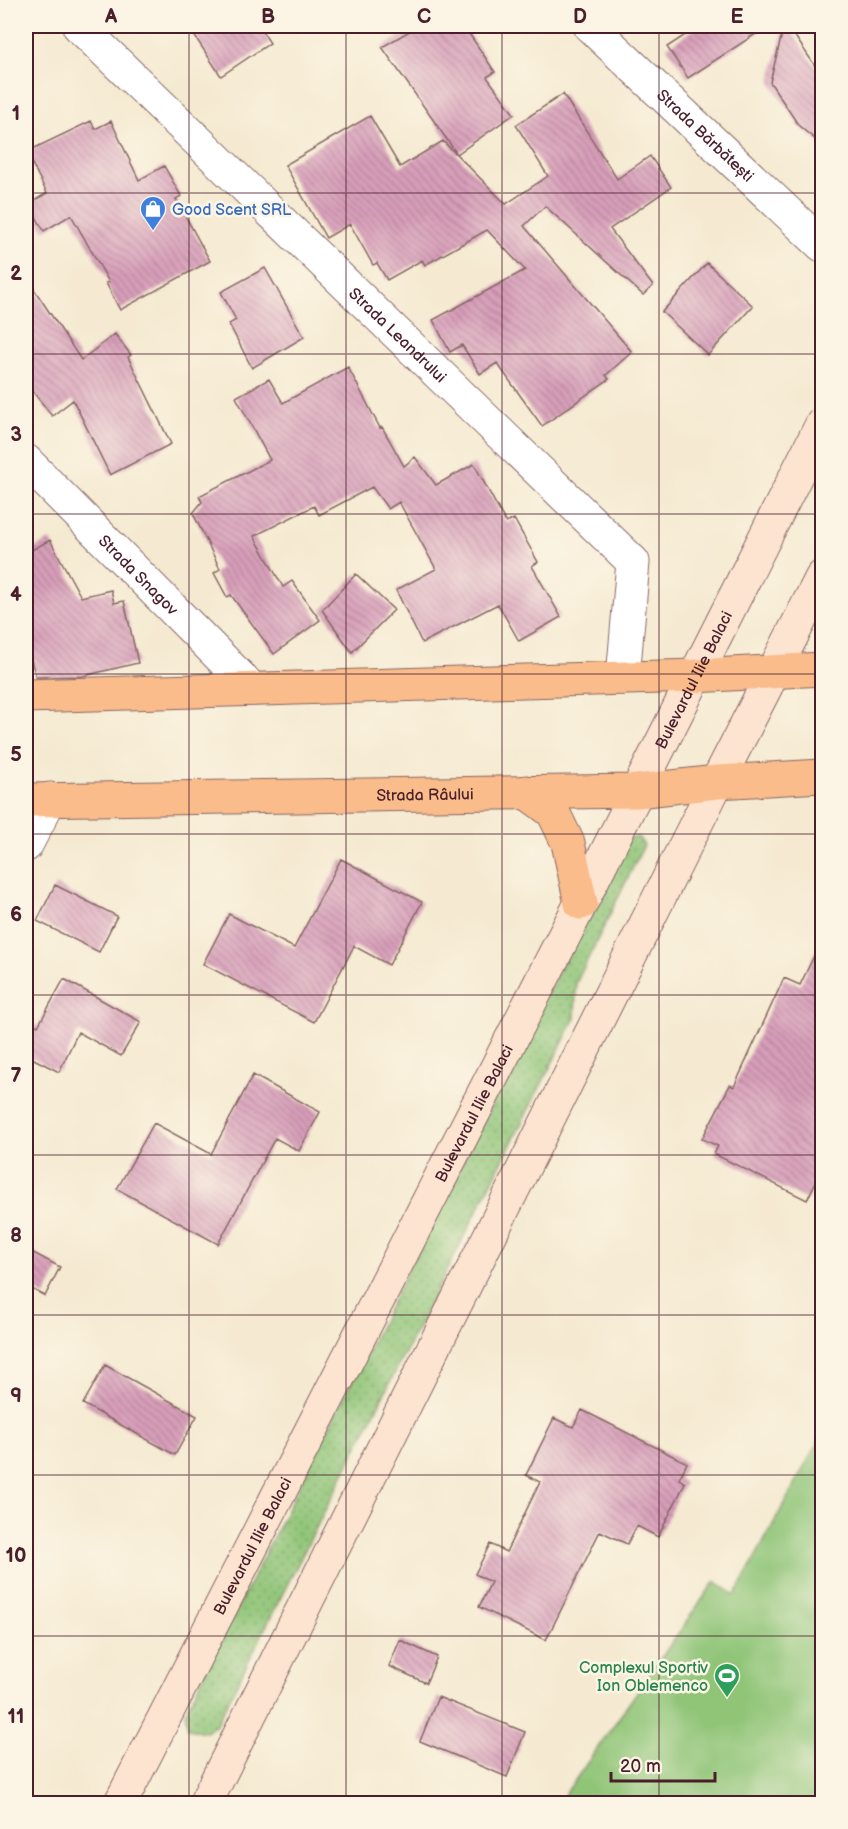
<svg xmlns="http://www.w3.org/2000/svg" width="848" height="1829" viewBox="0 0 848 1829" font-family="'Balsamiq Sans',sans-serif">
<style>
.grass{fill:url(#grass-dots);stroke:#6d7252;stroke-width:1.5}
.park{fill:#90c578;stroke:#6d7252;stroke-width:1.5}
.building{fill:url(#building-back-hatch)}
.lines{fill:none;stroke-linecap:round;stroke-linejoin:round}
.minor-casing{stroke:#866665;stroke-width:35}
.secondary-casing{stroke:#866665;stroke-width:35}
.primary-casing{stroke:#866665;stroke-width:35}
.minor{stroke:#fff;stroke-width:33}
.secondary{stroke:#fde4d1;stroke-width:33}
.primary{stroke:#fabc8b;stroke-width:33}
.grid{fill:none;stroke:#4a1f2b;stroke-width:1.5;stroke-opacity:0.55}
.labels{text-anchor:middle;stroke-width:5;stroke-linejoin:round;paint-order:stroke}
.street-label{font-size:16px;fill:#4a1f2b;stroke:#fcf5e5}
.shop-label{font-size:16px;fill:#366cbe;stroke:#fcf5e5;text-anchor:start}
.leisure-label{font-size:16px;fill:#27864d;stroke:#fcf5e5;text-anchor:end}
.neatline{fill:none;stroke:#4a1f2b;stroke-width:2}
.grid-label{font-size:20px;text-anchor:middle;font-weight:bold;fill:#4a1f2b}
</style>
<defs>
<pattern id="grass-dots" width="8" height="8" patternUnits="userSpaceOnUse" patternTransform="scale(1.5)"><rect width="8" height="8" fill="#90c578"/><path d="M2 2h.1M6 6h.1" fill="none" stroke="#789f63" stroke-width="1.8" stroke-linecap="round"/></pattern>
<pattern id="building-back-hatch" width="6" height="6" patternUnits="userSpaceOnUse" patternTransform="scale(1.5)"><rect width="6" height="6" fill="#d89fba"/><path d="M-1 5l2 2M0 0l6 6M5-1l2 2" fill="none" stroke="#b18197"/></pattern>
</defs>
<rect width="100%" height="100%" fill="#fcf5e5"/>
<filter id="ink" filterUnits="userSpaceOnUse"><feTurbulence type="fractalNoise" baseFrequency=".0167" numOctaves="2"/><feDisplacementMap in="SourceGraphic" scale="12" xChannelSelector="R" yChannelSelector="G"/><feConvolveMatrix kernelMatrix="1 2 1 2 8 2 1 2 1" color-interpolation-filters="sRGB"/></filter>
<filter id="wash" filterUnits="userSpaceOnUse"><feTurbulence type="fractalNoise" baseFrequency=".008" numOctaves="4" result="noise"/><feDisplacementMap in="SourceGraphic" scale="24" xChannelSelector="R" yChannelSelector="G"/><feGaussianBlur stdDeviation="1.35" result="paint"/><feColorMatrix in="noise" values="0 0 0 0 0 0 0 0 0 0 0 0 0 0 0 0 0 1.4 0 .05"/><feComposite in="paint" operator="in"/></filter>
<g filter="url(#wash)">
<rect width="100%" height="100%" fill="#f5ead1"/>
<path class="grass" d="M 638,837 L 644,845 L 576,983 L 575,1018 L 216,1725 L 206,1732 L 188,1729 L 185,1712 L 625,840 Z"/>
<path class="park" d="M 822,1434 L 822,1803 L 559,1803 L 715,1581 L 735,1595 Z"/>
<g id="blocks">
<path class="building" d="M 188,26 L 259,26 L 270,43 L 221,76 Z
M 418,26 L 464,26 L 495,72 L 487,77 L 514,114 L 457,154 L 382,47 Z
M 699,26 L 768,26 L 688,78 L 667,47 Z
M 784,26 L 788,26 L 822,76 L 822,145 L 799,126 L 770,82 Z
M 563,94 L 617,179 L 650,156 L 671,187 L 610,229 L 653,286 L 643,295 L 545,206 L 524,226 L 632,352 L 606,375 L 609,379 L 542,426 L 497,363 L 480,374 L 462,345 L 450,352 L 433,320 L 525,270 L 487,230 L 425,265 L 422,260 L 387,280 L 377,263 L 373,265 L 350,224 L 326,238 L 285,165 L 370,116 L 400,167 L 443,141 L 506,204 L 548,176 L 516,125 Z
M 91,121 L 95,129 L 111,121 L 139,180 L 164,166 L 181,196 L 176,199 L 210,261 L 120,310 L 106,283 L 109,282 L 71,215 L 44,231 L 29,204 L 47,193 L 26,152 Z
M 707,263 L 753,306 L 708,355 L 662,312 Z
M 265,268 L 304,337 L 252,368 L 229,324 L 236,320 L 221,292 Z
M 26,277 L 81,360 L 115,334 L 131,355 L 128,357 L 171,444 L 110,475 L 73,400 L 52,416 L 26,383 Z
M 348,367 L 380,428 L 382,427 L 404,466 L 415,457 L 436,485 L 474,464 L 506,523 L 514,519 L 538,562 L 532,566 L 561,617 L 519,641 L 498,604 L 422,643 L 396,590 L 436,569 L 399,502 L 388,509 L 372,487 L 319,515 L 314,506 L 254,536 L 283,587 L 292,581 L 320,620 L 274,654 L 231,595 L 227,597 L 214,573 L 220,569 L 193,513 L 202,502 L 199,496 L 270,460 L 236,397 L 269,379 L 283,403 Z
M 50,540 L 81,597 L 111,590 L 114,603 L 124,601 L 138,663 L 83,676 L 36,677 L 26,643 L 26,553 Z
M 356,574 L 394,610 L 352,652 L 322,610 Z
M 341,859 L 422,902 L 389,965 L 354,946 L 314,1022 L 203,964 L 229,914 L 294,948 Z
M 55,885 L 117,916 L 99,952 L 37,921 Z
M 822,939 L 822,1169 L 807,1200 L 714,1154 L 718,1146 L 702,1139 L 730,1085 L 734,1087 L 784,978 L 800,985 Z
M 64,979 L 141,1022 L 121,1056 L 78,1032 L 59,1072 L 26,1055 L 26,1020 L 38,1026 Z
M 253,1075 L 320,1112 L 299,1151 L 275,1138 L 218,1244 L 117,1189 L 154,1123 L 211,1154 Z
M 26,1249 L 60,1267 L 45,1296 L 26,1286 Z
M 105,1365 L 197,1416 L 175,1455 L 83,1404 Z
M 582,1410 L 687,1463 L 679,1479 L 685,1483 L 658,1537 L 637,1526 L 627,1544 L 600,1531 L 546,1640 L 479,1607 L 491,1582 L 475,1574 L 490,1544 L 506,1552 L 540,1482 L 526,1475 L 554,1418 L 573,1427 Z
M 400,1640 L 437,1657 L 426,1683 L 389,1666 Z
M 438,1697 L 525,1732 L 507,1777 L 420,1741 Z"/>
</g>
</g>
<g filter="url(#ink)">
<use href="#blocks" fill-opacity="0" stroke="#866665" stroke-width="1.5"/>
<g class="lines">
<defs>
<g id="minor">
<path id="s1" d="M 79,26 L 633,562 L 623,678"/>
<path id="s2" d="M 590,26 L 822,245"/>
<path id="s3" d="M 26,461 L 252,689"/>
<path d="M 26,845 L 50,799"/>
</g>
<g id="secondary">
<path id="s4" d="M 120,1804 L 581,903 L 822,424"/>
<path d="M 205,1804 L 717,782 L 822,577"/>
</g>
<g id="primary">
<path d="M 26,696 L 695,676 L 822,669"/>
<path d="M 526,792 L 553,812 L 568,843 L 581,903"/>
<path id="s5" d="M 26,800 L 637,791 L 717,782 L 822,776"/>
</g>
</defs>
<use href="#minor" class="minor-casing"/>
<use href="#secondary" class="secondary-casing"/>
<use href="#primary" class="primary-casing"/>
<use href="#minor" class="minor"/>
<use href="#secondary" class="secondary"/>
<use href="#primary" class="primary"/>
</g>
</g>
<path class="grid" d="M 189,26 L 189,1804M 346,26 L 346,1804M 502,26 L 502,1804M 659,26 L 659,1804M 26,193 L 822,193M 26,354 L 822,354M 26,514 L 822,514M 26,674 L 822,674M 26,834 L 822,834M 26,995 L 822,995M 26,1155 L 822,1155M 26,1315 L 822,1315M 26,1475 L 822,1475M 26,1636 L 822,1636"/>
<defs>
<symbol id="shop-pin" viewBox="-11 -11 22 30"><path d="M0 17L-7.5 6A9.5 9.5 0 1 1 7.5 6Z" fill="#3f7fe0" stroke="#fcf5e5"/><path d="M-5-2.5h2.3a2.7 3.5 0 0 1 5.4 0H5L5.5 6h-11ZM-1.5-2.5h3a1.5 2.3 0 0 0-3 0Z" fill="#fff"/></symbol>
<symbol id="stadium-pin" viewBox="-11 -11 22 30"><path d="M0 17L-7.5 6A9.5 9.5 0 1 1 7.5 6Z" fill="#2e9e5b" stroke="#fcf5e5"/><path d="M0-5a6.5 5 0 1 0 0 10a6.5 5 0 1 0 0-10ZM-3.5-1.8h7v3.6h-7Z" fill="#fff"/></symbol>
</defs>
<g fill-rule="evenodd">
<use href="#shop-pin" x="138" y="194" width="30" height="40"/>
<use href="#stadium-pin" x="712" y="1661" width="30" height="40"/>
</g>
<g class="labels">
<g class="street-label">
<text dy="6" stroke="none"><textPath href="#s2" startOffset="159">Strada Bărbătești</textPath></text>
<text dy="6" stroke="none"><textPath href="#s1" startOffset="444">Strada Leandrului</textPath></text>
<text dy="6" stroke="none"><textPath href="#s3" startOffset="160">Strada Snagov</textPath></text>
<text dy="6" stroke="none"><textPath href="#s4" startOffset="1262">Bulevardul Ilie Balaci</textPath></text>
<text dy="6" stroke="none"><textPath href="#s5" startOffset="399">Strada Râului</textPath></text>
<text dy="6" stroke="none"><textPath href="#s4" startOffset="776">Bulevardul Ilie Balaci</textPath></text>
<text dy="6" stroke="none"><textPath href="#s4" startOffset="290">Bulevardul Ilie Balaci</textPath></text>
</g>
<g class="shop-label">
<text x="172" y="215">Good Scent SRL</text>
</g>
<g class="leisure-label">
<text x="708" y="1673">Complexul Sportiv<tspan x="708" dy="18">Ion Oblemenco</tspan></text>
</g>
</g>
<rect width="848" height="1829" fill="none" stroke="#fcf5e5" stroke-width="66"/>
<path d="M611 1772v9h104v-9" fill="none" stroke="#4a1f2b" stroke-width="3"/>
<text x="620" y="1772" font-size="18" fill="#4a1f2b" stroke="#fcf5e5" stroke-width="4.5" paint-order="stroke">20 m</text>
<rect x="33" y="33" width="782" height="1763" class="neatline"/>
<g class="grid-label">
<text x="111" y="23">A</text>
<text x="268" y="23">B</text>
<text x="424" y="23">C</text>
<text x="580" y="23">D</text>
<text x="737" y="23">E</text>
<text x="16" y="120">1</text>
<text x="16" y="280">2</text>
<text x="16" y="441">3</text>
<text x="16" y="601">4</text>
<text x="16" y="761">5</text>
<text x="16" y="921">6</text>
<text x="16" y="1082">7</text>
<text x="16" y="1242">8</text>
<text x="16" y="1402">9</text>
<text x="16" y="1562">10</text>
<text x="16" y="1723">11</text>
</g>
</svg>
